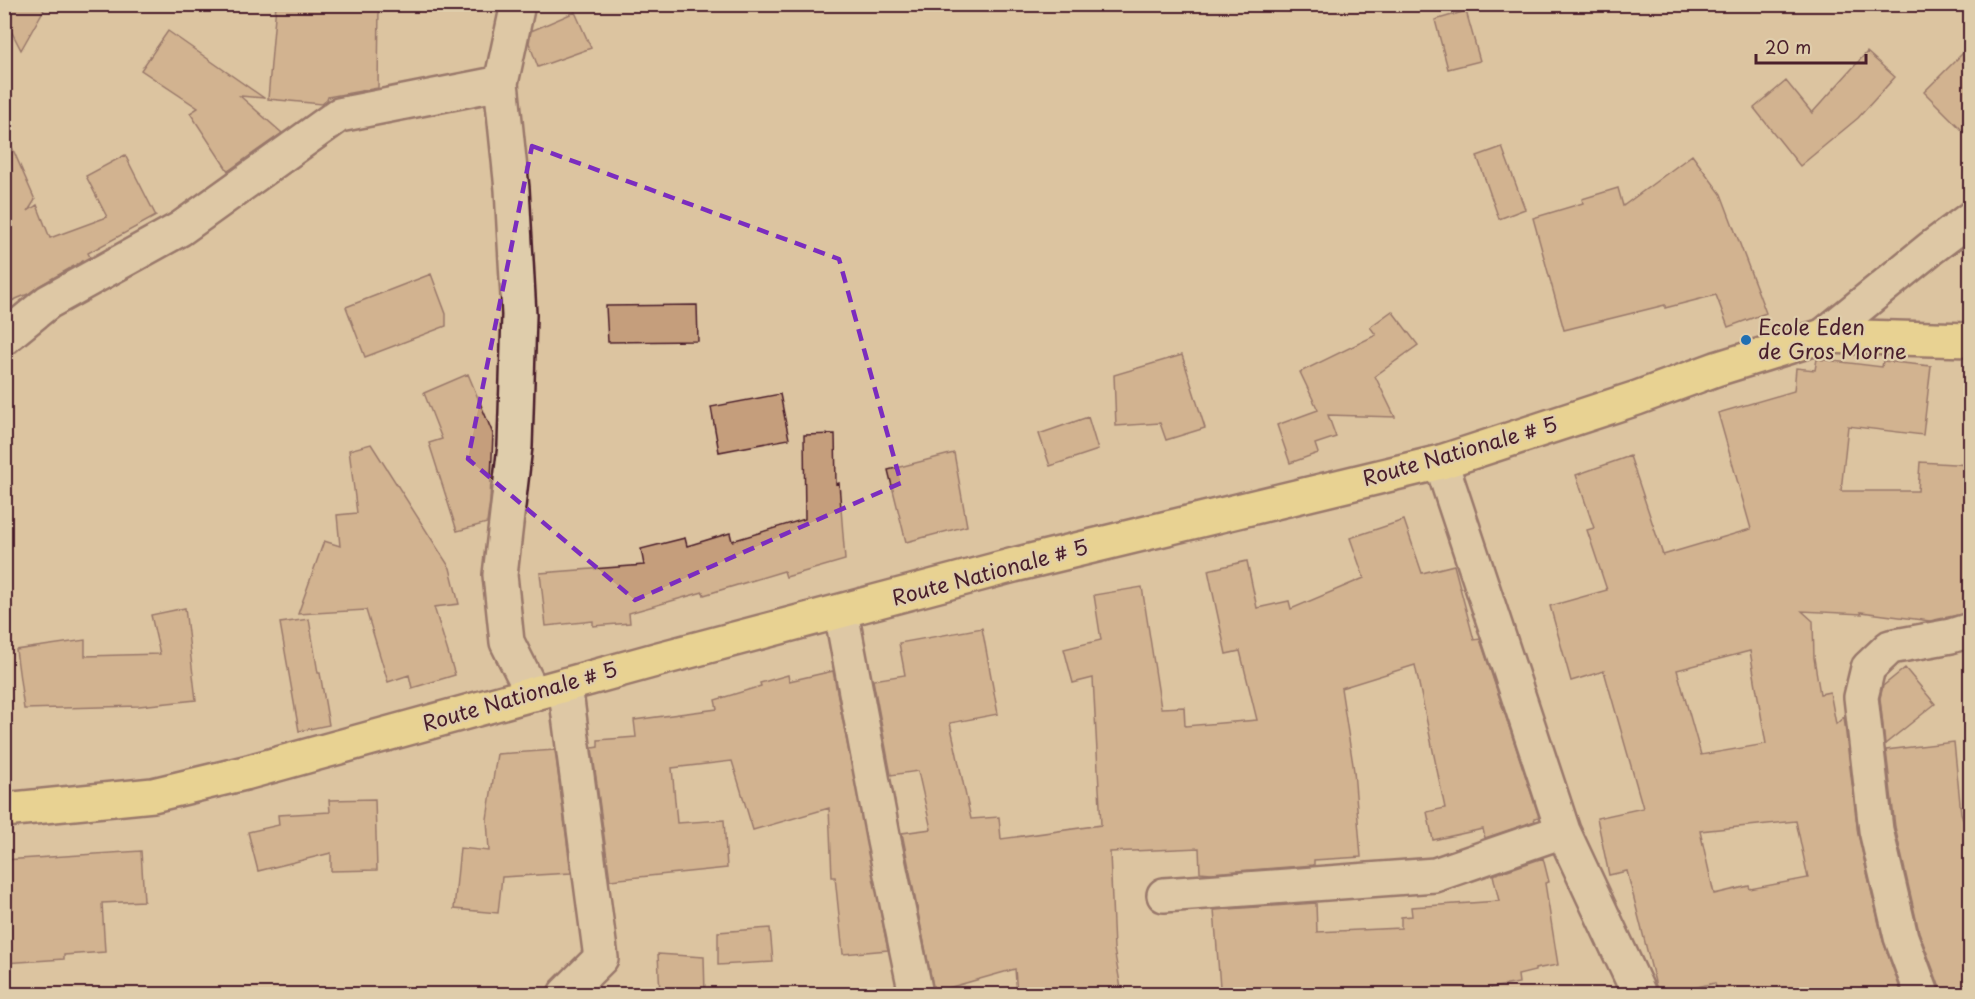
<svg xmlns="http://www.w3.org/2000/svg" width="1975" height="999" viewBox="0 0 1975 999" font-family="'Playpen Sans',sans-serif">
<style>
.building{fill:#c59e7c;stroke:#4a1f2b;stroke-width:1.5;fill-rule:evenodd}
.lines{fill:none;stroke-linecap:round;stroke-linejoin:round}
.minor-casing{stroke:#4a1f2b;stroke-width:38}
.major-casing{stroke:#4a1f2b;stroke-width:38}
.minor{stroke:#dfcdab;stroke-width:33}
.major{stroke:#f7e281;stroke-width:33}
.marked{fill:none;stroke:#7b2cbf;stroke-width:4.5;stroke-dasharray:12 8;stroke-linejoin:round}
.poi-dot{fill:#1f6fb2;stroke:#dfcdab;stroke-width:2}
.labels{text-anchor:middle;stroke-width:4.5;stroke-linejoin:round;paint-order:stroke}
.poi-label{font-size:21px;fill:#4a1f2b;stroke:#dfcdab;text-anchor:start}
.street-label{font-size:21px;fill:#4a1f2b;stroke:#dfcdab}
</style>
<rect width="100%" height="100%" fill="#dcc4a0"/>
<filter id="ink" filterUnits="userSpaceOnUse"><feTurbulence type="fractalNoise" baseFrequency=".0167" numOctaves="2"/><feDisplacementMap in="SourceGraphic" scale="12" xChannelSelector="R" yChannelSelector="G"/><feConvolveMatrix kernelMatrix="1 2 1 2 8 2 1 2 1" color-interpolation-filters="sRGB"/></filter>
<g filter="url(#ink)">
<path class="building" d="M 4,4 L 47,4 L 21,50 L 4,17 Z
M 276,4 L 379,4 L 378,88 L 328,97 L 327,100 L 322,104 L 268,99 Z
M 1466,11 L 1480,61 L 1448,69 L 1435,20 Z
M 575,12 L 591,48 L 538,67 L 529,43 L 531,31 Z
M 168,31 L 264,98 L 240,96 L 282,133 L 228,171 L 190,113 L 198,108 L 141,70 Z
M 1971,45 L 1971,139 L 1924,92 Z
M 1867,52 L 1895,77 L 1858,118 L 1800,166 L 1754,108 L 1786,81 L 1812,113 Z
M 4,129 L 35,200 L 28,211 L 37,205 L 50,238 L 107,217 L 86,176 L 125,155 L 156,216 L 88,253 L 90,257 L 39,286 L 28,294 L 4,304 Z
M 1502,147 L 1525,209 L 1499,219 L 1477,156 Z
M 1692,155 L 1721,194 L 1766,313 L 1728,327 L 1716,295 L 1665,308 L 1665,305 L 1564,330 L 1533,218 L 1583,203 L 1582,199 L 1618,188 L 1623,206 Z
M 431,274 L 446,314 L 446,326 L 365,357 L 346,307 Z
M 697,305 L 698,341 L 608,342 L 606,306 Z
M 1392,311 L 1418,345 L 1375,376 L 1395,417 L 1328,415 L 1336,437 L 1315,444 L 1318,453 L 1290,463 L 1277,425 L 1318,410 L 1300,372 L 1376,335 L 1370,327 Z
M 1182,355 L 1205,428 L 1166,440 L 1160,423 L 1116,426 L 1114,375 Z
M 1817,359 L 1882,367 L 1883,361 L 1931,366 L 1923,435 L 1848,426 L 1841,491 L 1918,491 L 1920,462 L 1971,465 L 1971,612 L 1930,621 L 1861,612 L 1862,614 L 1802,611 L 1813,621 L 1814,658 L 1820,694 L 1830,692 L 1836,724 L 1844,717 L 1858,834 L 1883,941 L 1902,994 L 1717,994 L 1715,983 L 1667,994 L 1658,994 L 1627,871 L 1609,875 L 1597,818 L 1643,808 L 1604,671 L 1571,681 L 1550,606 L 1607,590 L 1587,530 L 1594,528 L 1576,475 L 1630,456 L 1663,555 L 1751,529 L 1718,413 L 1794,391 L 1796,368 L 1815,370 ZM 1750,651 L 1766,744 L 1701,755 L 1677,670 ZM 1796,821 L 1808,878 L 1750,889 L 1749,886 L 1714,894 L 1700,831 Z
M 468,374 L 493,434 L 490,501 L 487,523 L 457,531 L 429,443 L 442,439 L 424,393 Z
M 780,394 L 789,439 L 719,452 L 711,407 Z
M 1088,417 L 1098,450 L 1050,466 L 1039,434 Z
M 835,434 L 836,484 L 839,483 L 845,560 L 786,577 L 784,571 L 704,595 L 703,592 L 629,613 L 630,623 L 593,626 L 593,621 L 546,626 L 540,573 L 644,565 L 641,549 L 685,538 L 687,546 L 730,533 L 732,541 L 805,519 L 804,435 Z
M 371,444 L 450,568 L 459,604 L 434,607 L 455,675 L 412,688 L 409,675 L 388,682 L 366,610 L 298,614 L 324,541 L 340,546 L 337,515 L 357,513 L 349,450 Z
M 954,453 L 967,526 L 906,542 L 888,470 Z
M 1404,520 L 1422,573 L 1454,565 L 1474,640 L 1480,639 L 1539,817 L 1534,818 L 1535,821 L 1485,838 L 1483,829 L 1433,840 L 1427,812 L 1445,808 L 1415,665 L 1341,688 L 1354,771 L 1361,857 L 1314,860 L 1314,865 L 1211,873 L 1200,872 L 1199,848 L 1110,852 L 1114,949 L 1122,994 L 1075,994 L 1074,991 L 1017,994 L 1015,969 L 934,992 L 902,833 L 931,829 L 918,771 L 891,775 L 873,680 L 905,675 L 899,643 L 982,628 L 998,714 L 950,723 L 971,819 L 999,817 L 1001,839 L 1101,825 L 1093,678 L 1073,683 L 1064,649 L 1101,640 L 1094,595 L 1142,587 L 1161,708 L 1184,707 L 1185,726 L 1257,720 L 1240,651 L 1226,654 L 1208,570 L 1247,561 L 1257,608 L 1289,601 L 1291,609 L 1364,578 L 1350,538 Z
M 185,608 L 196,700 L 139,706 L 24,709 L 16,650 L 85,640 L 85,656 L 160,654 L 151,615 Z
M 309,619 L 318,673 L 320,673 L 329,725 L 299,731 L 280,623 Z
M 1905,668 L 1935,704 L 1885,744 L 1880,698 L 1883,686 Z
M 833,671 L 888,950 L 843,954 L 835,877 L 832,877 L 829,808 L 753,830 L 732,761 L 672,768 L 677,823 L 724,820 L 727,868 L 610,880 L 592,748 L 598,747 L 598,740 L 636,737 L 634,720 L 717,709 L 715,700 L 761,686 L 760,683 L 788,675 L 789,681 Z
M 1954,742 L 1961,813 L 1971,844 L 1971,982 L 1947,994 L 1940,994 L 1940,988 L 1919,932 L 1895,827 L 1886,750 Z
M 555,750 L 571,873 L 502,877 L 498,913 L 454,909 L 460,848 L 489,851 L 487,819 L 497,754 Z
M 375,799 L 377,870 L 331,871 L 331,853 L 258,871 L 248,832 L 279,825 L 278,815 L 330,812 L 329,800 Z
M 141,851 L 144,901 L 102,903 L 105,952 L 64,955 L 64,959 L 4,963 L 4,860 Z
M 1543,858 L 1549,882 L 1545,883 L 1558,965 L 1535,969 L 1535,971 L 1518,975 L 1519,983 L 1491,988 L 1491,994 L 1223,994 L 1222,987 L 1220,987 L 1214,910 L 1316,903 L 1317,932 L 1401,928 L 1401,917 L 1412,916 L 1411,907 L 1499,901 L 1493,875 Z
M 770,928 L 773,962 L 718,965 L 718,932 Z
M 658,954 L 704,957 L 705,994 L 660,994 Z"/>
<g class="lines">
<defs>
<path id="minor" d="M 518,4 L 501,83 L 512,189 L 519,315 L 515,446 L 500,575 L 507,642 L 533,694
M 1823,336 L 1931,248 L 1970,219
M 4,338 L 48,302 L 180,229 L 339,115 L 501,83
M 1441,462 L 1563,831 L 1639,994
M 841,612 L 884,841 L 916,994
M 565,685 L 601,958 L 565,994
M 1164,895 L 1435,875 L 1563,831
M 1922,994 L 1901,937 L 1876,830 L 1861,697 L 1868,668 L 1890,647 L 1951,636 L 1970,630"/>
<path id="major" d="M 4,810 L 153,795 L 245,773 L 659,659 L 1014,565 L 1441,462 L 1637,398 L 1716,369 L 1823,336 L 1970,340"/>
</defs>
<use href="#minor" class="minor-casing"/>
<use href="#major" class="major-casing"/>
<use href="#minor" class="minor"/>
<use href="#major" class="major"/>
</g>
</g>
<path d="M0 0H1975V999H0ZM 532,146 L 839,259 L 901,483 L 635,600 L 468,459 Z" fill="#dcc4a0" fill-opacity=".55" fill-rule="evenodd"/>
<path class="marked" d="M 532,146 L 839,259 L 901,483 L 635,600 L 468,459 Z"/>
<circle class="poi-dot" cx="1746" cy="340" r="6"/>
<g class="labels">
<g class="poi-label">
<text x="1758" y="335">Ecole Eden<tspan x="1758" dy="24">de Gros Morne</tspan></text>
</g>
<g class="street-label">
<text transform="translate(1460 452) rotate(-16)" y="7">Route Nationale # 5</text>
<text transform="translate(990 573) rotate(-15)" y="7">Route Nationale # 5</text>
<text transform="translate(520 697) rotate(-16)" y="7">Route Nationale # 5</text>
</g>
</g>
<rect width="1975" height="999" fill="none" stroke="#dfcdab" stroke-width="24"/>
<rect x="12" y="12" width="1951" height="975" fill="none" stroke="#4a1f2b" stroke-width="2" filter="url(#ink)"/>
<path d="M1756 54v9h110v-9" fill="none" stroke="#4a1f2b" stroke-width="3"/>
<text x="1765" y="54" font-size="18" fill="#4a1f2b" stroke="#dfcdab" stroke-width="4.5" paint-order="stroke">20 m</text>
</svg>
